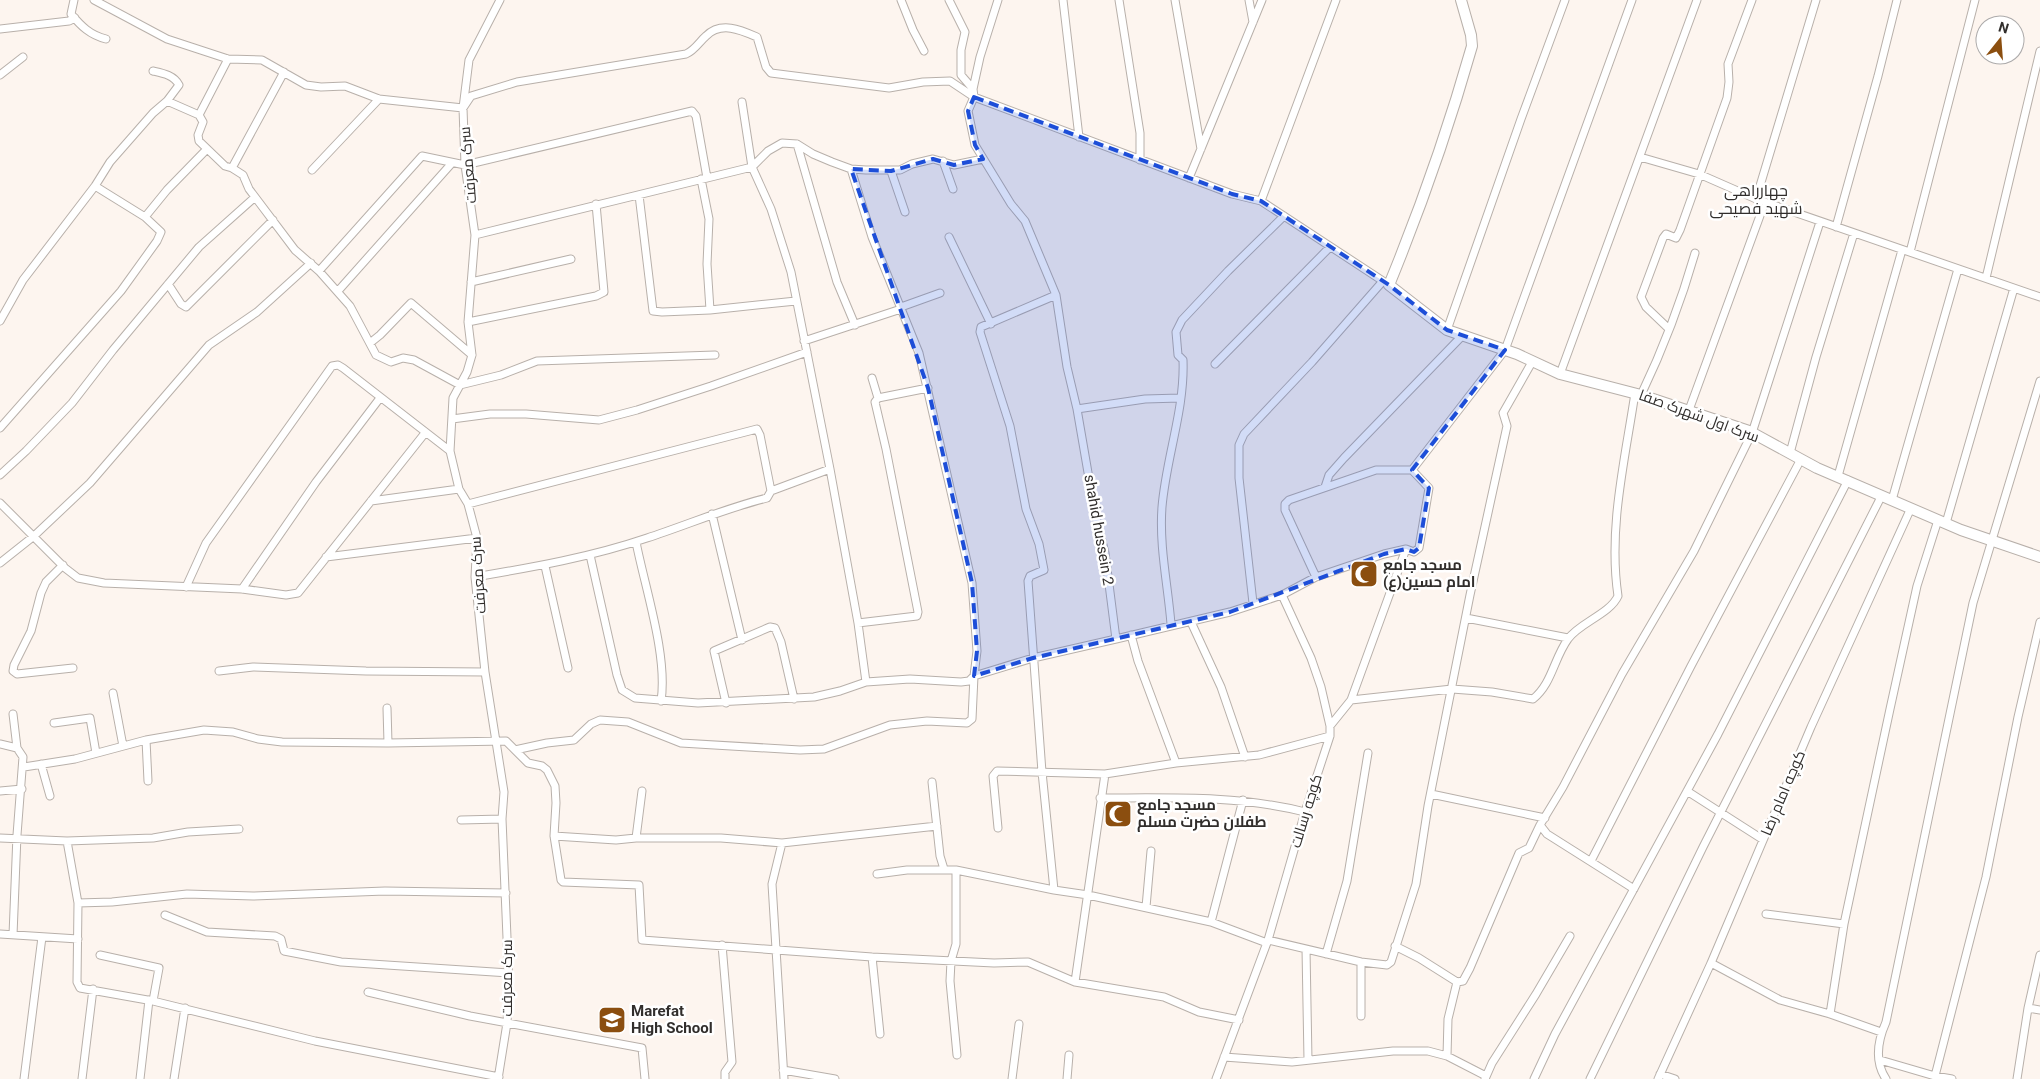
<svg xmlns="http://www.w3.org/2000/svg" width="2040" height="1079" viewBox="0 0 2040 1079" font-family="Roboto,Cairo,sans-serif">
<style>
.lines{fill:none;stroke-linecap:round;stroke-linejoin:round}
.street-casing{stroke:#b8b0aa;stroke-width:9}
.secondary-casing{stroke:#b8b0aa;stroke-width:12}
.street{stroke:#fff;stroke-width:7}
.secondary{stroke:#fff;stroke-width:10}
.marked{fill:#1d4ed8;fill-opacity:0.2;stroke:#1d4ed8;stroke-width:4;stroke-dasharray:10 6;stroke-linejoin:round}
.labels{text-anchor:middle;stroke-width:5;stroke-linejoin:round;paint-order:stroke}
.street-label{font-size:15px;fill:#312e2c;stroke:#fff}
.poi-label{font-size:15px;font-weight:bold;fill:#312e2c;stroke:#fff;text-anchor:start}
.neighbourhood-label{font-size:16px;fill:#312e2c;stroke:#fff}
</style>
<rect width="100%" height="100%" fill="#fdf5ef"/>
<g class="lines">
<defs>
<path id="street" d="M 74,0 L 71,14 C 81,26 90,35 106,39
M 94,0 L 167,39 L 228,59 L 262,60 L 306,85 L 321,87 L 345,86 L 379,99 L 463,108 L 471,96 L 517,82 L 686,54 C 695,50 699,42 706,36 C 721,21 741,30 757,37 L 766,67 L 771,73 L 889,88 L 923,82 L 950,81 L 974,97 L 1232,194 L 1261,201 L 1389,285
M 901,0 L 913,30 L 924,51
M 949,0 L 965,32 L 961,50 L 961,75 L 973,89 L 974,97 L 968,111 L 975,145 L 1011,204 L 1025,221 L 1056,295 L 1067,367 L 1077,409 L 1095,513 L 1105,553 L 1116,639 L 1230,612 L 1282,595 L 1316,577 L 1384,554 L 1406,549 L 1414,552 L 1419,548 L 1429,488 L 1412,470 L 1505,350 L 1632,0
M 1063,0 L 1079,137
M 1119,0 L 1140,133 L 1140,160
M 1175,0 L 1201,149
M 1249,0 L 1253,22
M 0,29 L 69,21 L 75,18
M 0,75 L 23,57
M 973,89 L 980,57 L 998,0
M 167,101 L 199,115 L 203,122 L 198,135 L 199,141 L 225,166 L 232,168 L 243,175 L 249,189 L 295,250 L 319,271 L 350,306 L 376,355 L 391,362 L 403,358 L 414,360 L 460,385 L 501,375 L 537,361 L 715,355
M 742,102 L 752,167 L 771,209 L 791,272 L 830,469 L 858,623 L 866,682
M 199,115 L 228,59
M 797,144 L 837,282 L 855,325
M 1640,157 L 1699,174 L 1756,199 L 2040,297
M 943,161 L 953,189
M 232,168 L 284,72
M 312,170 L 379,99
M 891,171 L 905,212
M 1189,178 L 1262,0
M 701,179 L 709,219 L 707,264 L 710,310
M 639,195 L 653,311 L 662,312 L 710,310 L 796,301
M 1756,199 L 1816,0
M 1261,201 L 1336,0
M 145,217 L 167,190 L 207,149
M 1836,227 L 1878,76 L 1897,0
M 475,235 L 752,167 L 768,151 L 782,143 L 797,144 L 813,154 L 832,162 L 851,169 L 866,170 L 900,170 L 912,164 L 933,159 L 954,165 L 983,159
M 949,237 L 991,324
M 1910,252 L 1975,0
M 319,271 L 422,156 L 465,165 L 692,111 L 696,116 L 707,178
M 1986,278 L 2040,51
M 471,282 L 571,259
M 168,284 L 181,304 L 186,307 L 273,220
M 338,291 L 452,163
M 901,307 L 940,293
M 0,321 L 23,280 L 95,186 L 110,162 L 153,113 L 167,101 L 179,85 C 174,75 162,73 153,71
M 468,322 L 596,296 L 604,292 L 596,204
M 1669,329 L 1646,307 L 1641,297 L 1663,238 L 1666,234 L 1676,238 L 1680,230 L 1727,98 L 1729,82 L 1728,64 L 1752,0
M 1447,330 L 1521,119 L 1565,0
M 804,341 L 901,309
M 370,343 L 380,335 L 411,303 L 472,355
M 1215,364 L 1330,247
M 1560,374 L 1697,0
M 872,378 L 878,398
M 1641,395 C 1663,349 1681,302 1695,253
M 1077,409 L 1145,399 L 1180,398
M 1689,410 L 1765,202
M 452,419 L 490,414 L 526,414 L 599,420 L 637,410 L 711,386 L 807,352
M 0,428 L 121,291 L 157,241 L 161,232 L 145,217 L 95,186
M 1790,453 L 1816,357 L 1854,233
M 0,475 L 26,451 L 72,403 L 113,350 L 199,247 L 255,197
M 1838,476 L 1902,250
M 1325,487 L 1329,475 L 1344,458 L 1462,336
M 771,491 L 830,469
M 1892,500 L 1958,269
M 371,501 L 459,489
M 0,503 L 65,568 L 78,578 L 104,583 L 242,589 L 286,595 L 298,593 L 425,433
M 468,504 L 757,429 L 760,435 L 771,491 L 767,498 C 726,508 687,525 647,538 C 591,557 534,567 475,577
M 712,514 L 742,640
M 1946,523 L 2014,288
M 636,542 C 645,588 668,656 661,701
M 590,555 L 617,675 L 622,690 L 635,698 L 698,703 L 814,697 L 840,691 L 866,682 L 910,679 L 961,682 L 969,681 L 974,676 L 1033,658 L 1116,639
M 326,557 L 477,538
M 0,563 L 34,536 L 90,483 L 209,345 L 257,312 L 311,263
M 63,565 L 46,582 L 41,593 L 31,631 L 14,665 L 13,671 L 17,674 L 73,668
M 545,566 L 568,668
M 1316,577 L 1285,510 L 1285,504 L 1289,500 L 1376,470 L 1412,470
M 186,587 L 206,543 L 332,366 L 338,365 L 343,368 L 450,451
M 242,589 L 316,482 L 380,398
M 1282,595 L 1311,658 L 1321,687 L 1330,726
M 1253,603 L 1239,478 L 1239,445 L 1244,434 L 1312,362 L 1383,281
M 1466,618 L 1568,638
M 1191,622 L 1221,687 L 1245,757
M 858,623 L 917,616 L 918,612 L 886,449 L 875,402 L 878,398 L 928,388
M 1171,624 C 1168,586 1159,546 1162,507 C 1166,458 1185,409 1183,360 L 1178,355 L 1176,332 L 1182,320 L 1228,271 L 1284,216
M 1131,635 L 1138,661 L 1176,763
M 219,671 L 253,667 L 366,671 L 485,672
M 113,693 L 123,746
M 1351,700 L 1452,689 L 1492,692 L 1533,699 C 1552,684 1554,658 1568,639 C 1579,623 1610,614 1618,596 C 1608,528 1625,460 1635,393
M 726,703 L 714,651 L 770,627 L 775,628 L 781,642 L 794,699
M 387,708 L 388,743
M 13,714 L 17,748
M 54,723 L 90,718 L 96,753
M 146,740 L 148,781
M 0,744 L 17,748 L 23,757 L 17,835 L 13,935
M 515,750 L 528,763 L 542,766 L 547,770 L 555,786 L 556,803 L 554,836 L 561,880 L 563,882 L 639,885 L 642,940 L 872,957 L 994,963 L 1028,962 L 1075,982 L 1164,997 L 1199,1012 L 1239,1020
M 41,764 L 50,796
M 24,767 L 75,759 L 146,740 L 204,730 L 233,732 L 258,739 L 282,742 L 388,743 L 506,741 L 515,750 L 547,743 L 574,740 L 591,724 L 600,720 L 628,722 L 681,743 L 800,750 L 824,749 L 890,725 L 927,721 L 967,723 L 972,719 L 974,676 L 977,651 L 972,583 L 919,353 L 872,237 L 851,169
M 932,782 L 940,856 L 944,869
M 0,791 L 22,789
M 1687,791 L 1762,839
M 1431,794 L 1545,818
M 1100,798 C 1169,798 1238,795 1305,812
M 461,820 L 502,819
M 998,828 L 993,776 L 997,771 L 1105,774 L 1176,763 L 1259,755 L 1330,736
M 554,836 L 616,840 L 636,838 L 721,838 L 782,843 L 937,826
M 0,838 L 67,841 L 153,838 L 188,832 L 239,829
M 636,838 L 642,791
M 67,841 L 78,903 L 77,982 L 80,988 L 153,1001 L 315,1041 L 499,1077
M 782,843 L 772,884 L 784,1079
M 1591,861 L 1691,666 L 1801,459
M 956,870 L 956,944 L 951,961 L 950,981 L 957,1055
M 877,874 L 907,870 L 956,870 L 1054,890 L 1088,895 L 1211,922 L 1267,943
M 1634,889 L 1547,834 L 1540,825 L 1563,787 L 1622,674 L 1694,551 L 1752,433 L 1820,222
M 1054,890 L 1042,772 L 1028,581 L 1030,576 L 1044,570 L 1039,544 L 1026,509 L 1010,426 L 980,332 L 981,327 L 1056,295
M 78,903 L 112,902 L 187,894 L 253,896 L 385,891 L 506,893
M 1146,907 L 1151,851
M 1766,914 L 1844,924
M 165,915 L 207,932 L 275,936 L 281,939 L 284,951 L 341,962 L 509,973
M 1211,922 L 1243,800
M 0,934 L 78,939
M 1268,940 L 1361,962 L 1387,965 L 1391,962 L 1416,884 L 1428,806 L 1470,595 L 1507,426 L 1503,413 L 1532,362
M 722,945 L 732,1062 L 725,1072 L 725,1079
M 1395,946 L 1419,958 L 1457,982
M 1306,949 L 1308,1060
M 1326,954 L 1347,881 L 1368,753
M 100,955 L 159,968 L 153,1001
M 872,957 L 880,1034
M 1361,962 L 1361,1016
M 1711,963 L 1780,1000 L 1830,1014 L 1881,1032
M 1075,982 L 1105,774
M 1457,982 L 1463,981 L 1470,968 L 1519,853 L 1529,848 L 1540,825
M 368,992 L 470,1016 L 642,1048 L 645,1079
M 2028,1008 L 2040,1010
M 1830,1014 L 1844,924 L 1890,709 L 1917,586 L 1938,520
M 1447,1056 L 1448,1019 L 1457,982
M 1224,1057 L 1292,1062 L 1393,1051 L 1428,1051 L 1447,1056 L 1486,1076
M 1880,1060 L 1935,1076 L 1952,1079
M 783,1070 L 835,1079
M 1660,1074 L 1675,1079
M 1935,1076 L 1986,877 L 2018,717 L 2040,622
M 24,1079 L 42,937
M 82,1079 L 93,989
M 140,1079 L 149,1000
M 174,1079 L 185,1008
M 498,1079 L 507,1023 L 509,985 L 502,819 L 504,792 L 485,672 L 475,577 L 477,538 L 468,504 L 459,489 L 450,451 L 453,398 L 467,372 L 472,355 L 468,322 L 475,235 L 465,165 L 463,108 L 469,60 L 500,0
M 1012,1079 L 1019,1024
M 1067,1079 L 1069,1055
M 1216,1079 L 1268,940 L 1305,812 L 1330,736 L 1330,726 L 1351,700 L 1406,549
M 1485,1079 L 1492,1063 L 1536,994 L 1570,936
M 1534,1079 L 1555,1034 L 1718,734 L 1848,480
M 1590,1079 L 1703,847 L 1882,495
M 1658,1079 L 1711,963 L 1811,727 L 1911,508
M 1886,1079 C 1874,1061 1878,1040 1886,1022 L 1973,603 L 2040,381
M 2017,1079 L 2028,1008 L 2040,955"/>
<path id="secondary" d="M 1461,0 L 1471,35 L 1472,46 C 1449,127 1421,207 1389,285 L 1447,330 L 1517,354 L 1560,374 L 1641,395 L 1749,431 L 1817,468 L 1961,530 L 2040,557"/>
</defs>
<use href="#street" class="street-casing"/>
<use href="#secondary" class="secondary-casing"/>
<use href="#street" class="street"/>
<use href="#secondary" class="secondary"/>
</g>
<path class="marked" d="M 974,97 L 1232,194 L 1261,201 L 1389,285 L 1447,330 L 1505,350 L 1412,470 L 1429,488 L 1419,548 L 1414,552 L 1406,549 L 1384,554 L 1230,612 L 1033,658 L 974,676 L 977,651 L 972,583 L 928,388 L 851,169 L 891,171 L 933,159 L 954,165 L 983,159 L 975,145 L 968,111 Z"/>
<defs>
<symbol id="mosque-square" viewBox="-11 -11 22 22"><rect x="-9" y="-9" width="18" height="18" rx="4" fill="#8b4e0f" stroke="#fff"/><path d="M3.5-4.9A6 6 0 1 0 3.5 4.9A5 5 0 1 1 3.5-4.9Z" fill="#fff"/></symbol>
<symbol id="school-square" viewBox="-11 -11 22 22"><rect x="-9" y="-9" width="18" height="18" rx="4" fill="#8b4e0f" stroke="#fff"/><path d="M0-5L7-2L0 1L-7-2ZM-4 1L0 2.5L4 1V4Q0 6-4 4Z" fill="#fff"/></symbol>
</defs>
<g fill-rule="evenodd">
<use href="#mosque-square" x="1348" y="558" width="32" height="32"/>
<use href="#mosque-square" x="1102" y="798" width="32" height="32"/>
<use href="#school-square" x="596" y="1004" width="32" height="32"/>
</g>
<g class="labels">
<g class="street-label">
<text transform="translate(468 165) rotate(-95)" y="5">سرک معرفت</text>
<text transform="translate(1699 416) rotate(20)" y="5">سرک اول شهرک صفا</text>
<text transform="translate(1099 530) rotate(80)" y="5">shahid hussein 2</text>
<text transform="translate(478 575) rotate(-94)" y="5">سرک معرفت</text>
<text transform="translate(1783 793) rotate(-67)" y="5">کوچه امام رضا</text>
<text transform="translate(1306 811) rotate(-73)" y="5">کوچه رسالت</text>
<text transform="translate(507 978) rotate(-90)" y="5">سرک معرفت</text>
</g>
<g class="poi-label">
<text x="1383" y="570">مسجد جامع<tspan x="1383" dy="17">امام حسین(ع)</tspan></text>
<text x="1137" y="810">مسجد جامع<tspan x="1137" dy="17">طفلان حضرت مسلم</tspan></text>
<text x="631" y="1016">Marefat<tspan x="631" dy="17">High School</tspan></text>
</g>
<g class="neighbourhood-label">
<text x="1756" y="196">چهارراهی<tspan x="1756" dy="18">شهید فصیحی</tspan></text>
</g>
</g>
<g transform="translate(2000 40) rotate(17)"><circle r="24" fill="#ffffff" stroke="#adabab"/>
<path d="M0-4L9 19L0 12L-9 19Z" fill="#8b4e0f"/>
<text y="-8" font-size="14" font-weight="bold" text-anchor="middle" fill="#312e2c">N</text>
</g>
</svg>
